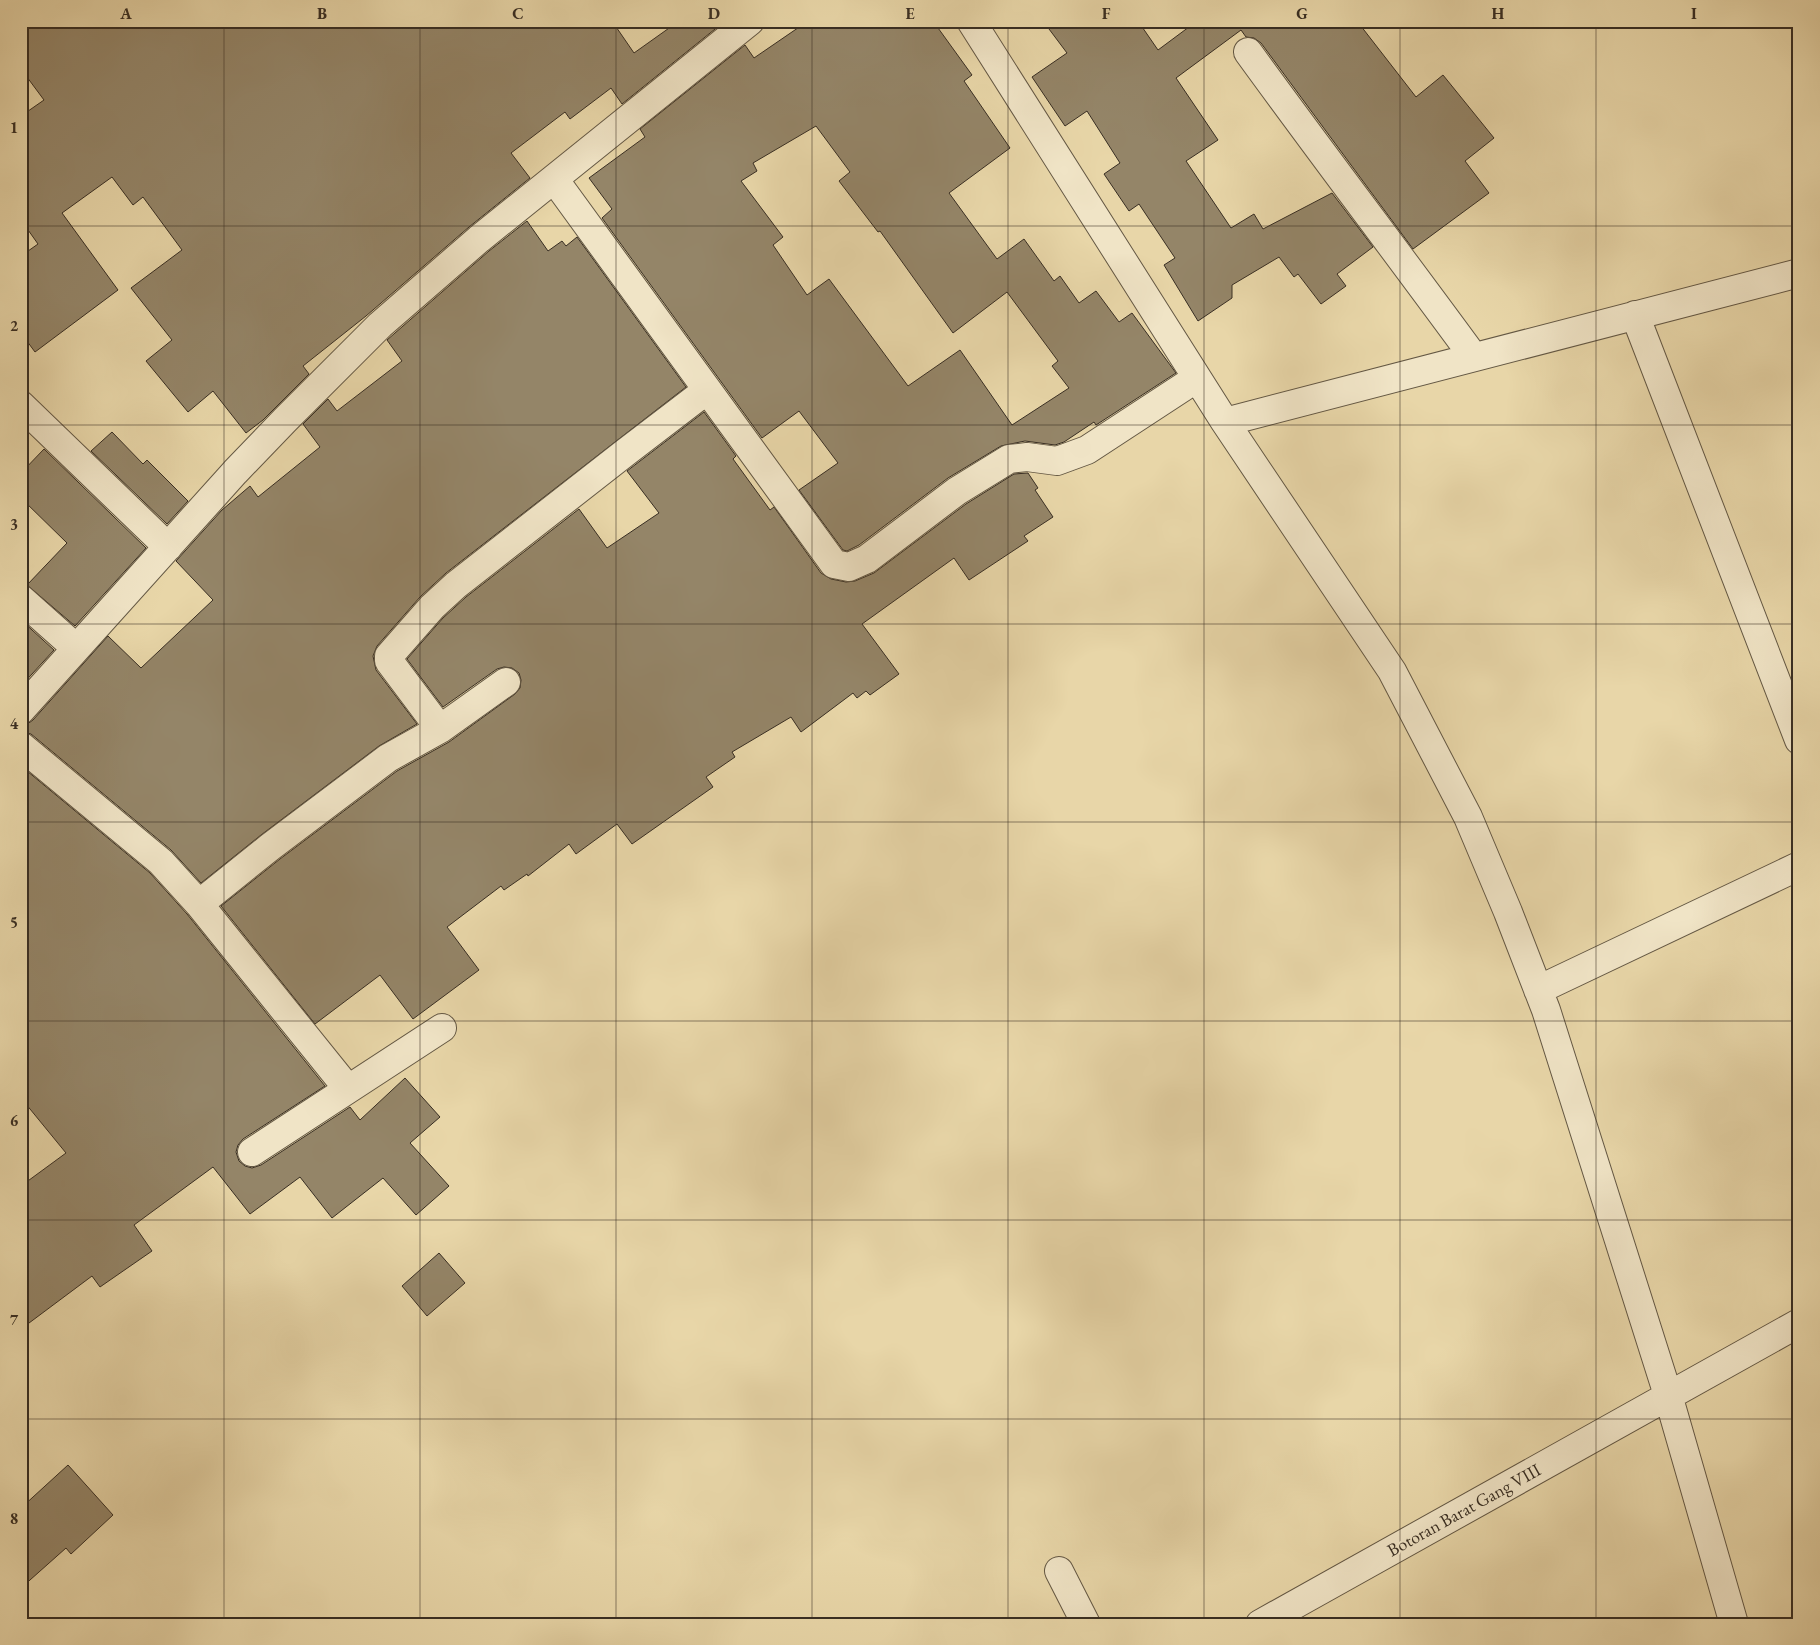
<svg xmlns="http://www.w3.org/2000/svg" width="1820" height="1645" viewBox="0 0 1820 1645" font-family="'EB Garamond',serif">
<style>
.building{fill:#948568;stroke:#382e23;fill-rule:evenodd}
.lines{fill:none;stroke-linecap:round;stroke-linejoin:round}
.minor-casing{stroke:#645844;stroke-width:30}
.minor{stroke:#f0e4c6;stroke-width:28}
.grid{fill:none;stroke:#382e23;stroke-width:1;stroke-opacity:0.55}
.labels{text-anchor:middle;stroke-width:4;stroke-linejoin:round;paint-order:stroke}
.street-label{font-size:18px;fill:#382e23;stroke:#f0e4c6}
.neatline{fill:none;stroke:#382e23;stroke-width:2}
.grid-label{font-size:16px;text-anchor:middle;font-weight:bold;fill:#382e23}
</style>
<rect width="100%" height="100%" fill="#e8d6a8"/>
<filter id="stains"><feTurbulence type="fractalNoise" baseFrequency=".004" numOctaves="4"/><feColorMatrix values="0 0 0 0 .2 0 0 0 0 .09 0 0 0 0 .02 0 0 0 .5 -.17"/></filter>
<radialGradient id="worn" r=".72"><stop offset=".6" stop-color="#630" stop-opacity="0"/><stop offset="1" stop-color="#630" stop-opacity=".3"/></radialGradient>
<path class="building" d="M 35,21 L 612,21 L 634,53 L 679,21 L 725,21 L 622,104 L 611,88 L 570,119 L 565,112 L 511,153 L 530,178 L 469,227 L 366,316 L 303,366 L 309,374 L 263,420 L 246,433 L 213,391 L 188,412 L 146,361 L 172,340 L 131,288 L 182,250 L 143,197 L 133,205 L 112,177 L 62,213 L 118,290 L 35,352 L 21,333 L 21,256 L 38,244 L 21,220 L 21,116 L 44,100 L 21,69 L 21,31 Z
M 808,21 L 933,21 L 972,75 L 964,81 L 1010,148 L 949,193 L 997,259 L 1024,239 L 1054,281 L 1060,276 L 1079,303 L 1096,291 L 1119,322 L 1132,313 L 1176,373 L 1096,425 L 1094,422 L 1064,442 L 1055,445 L 1025,441 L 1001,446 L 948,478 L 859,545 L 847,551 L 843,550 L 799,490 L 838,463 L 799,411 L 762,438 L 602,218 L 612,209 L 589,178 L 645,137 L 640,129 L 745,45 L 754,58 ZM 816,126 L 850,172 L 839,181 L 878,232 L 880,231 L 953,333 L 1007,292 L 1058,361 L 1052,366 L 1069,388 L 1012,425 L 960,350 L 908,386 L 829,279 L 807,295 L 773,245 L 783,237 L 741,181 L 757,171 L 753,163 Z
M 1043,21 L 1138,21 L 1158,50 L 1197,21 L 1357,21 L 1416,97 L 1443,75 L 1494,138 L 1465,161 L 1489,193 L 1413,249 L 1261,43 L 1254,38 L 1246,37 L 1241,30 L 1176,78 L 1218,140 L 1186,161 L 1231,228 L 1254,214 L 1263,229 L 1332,193 L 1373,247 L 1337,274 L 1346,286 L 1321,304 L 1298,274 L 1294,277 L 1279,257 L 1232,285 L 1232,298 L 1198,321 L 1164,265 L 1175,258 L 1139,204 L 1129,211 L 1104,174 L 1120,163 L 1087,111 L 1065,126 L 1032,77 L 1067,53 Z
M 527,221 L 548,251 L 562,241 L 566,246 L 577,237 L 686,387 L 446,573 L 420,597 L 377,646 L 373,656 L 376,670 L 417,724 L 379,746 L 261,835 L 201,883 L 171,850 L 31,734 L 21,731 L 21,725 L 26,725 L 33,720 L 108,636 L 141,668 L 213,600 L 176,561 L 222,510 L 250,486 L 258,497 L 320,447 L 303,424 L 328,399 L 337,411 L 402,361 L 387,340 L 489,251 Z
M 704,412 L 736,456 L 733,459 L 770,510 L 774,507 L 821,573 L 831,579 L 846,582 L 855,581 L 874,573 L 966,504 L 1014,474 L 1028,473 L 1038,488 L 1035,490 L 1053,517 L 1024,536 L 1028,541 L 969,580 L 954,558 L 862,624 L 899,674 L 870,695 L 866,691 L 857,698 L 853,693 L 801,732 L 791,717 L 732,752 L 735,757 L 706,777 L 713,787 L 632,844 L 617,824 L 576,854 L 569,844 L 528,876 L 527,874 L 504,890 L 501,886 L 447,927 L 479,970 L 413,1019 L 380,975 L 315,1024 L 221,906 L 280,859 L 397,771 L 449,742 L 515,694 L 520,688 L 521,680 L 519,673 L 512,668 L 504,667 L 497,669 L 443,707 L 407,659 L 443,618 L 466,597 L 579,509 L 607,548 L 659,513 L 627,471 Z
M 112,432 L 143,464 L 147,460 L 188,501 L 167,524 L 91,451 Z
M 44,449 L 146,548 L 75,626 L 27,585 L 67,543 L 21,498 L 21,473 Z
M 21,620 L 54,650 L 21,686 Z
M 21,766 L 150,873 L 187,914 L 325,1086 L 243,1139 L 238,1145 L 236,1152 L 239,1161 L 245,1166 L 252,1168 L 261,1165 L 350,1107 L 360,1120 L 405,1078 L 440,1117 L 410,1143 L 449,1186 L 416,1215 L 383,1178 L 332,1218 L 300,1177 L 250,1214 L 213,1167 L 134,1225 L 152,1251 L 100,1287 L 92,1276 L 21,1329 L 21,1186 L 66,1153 L 21,1098 Z
M 439,1253 L 465,1283 L 427,1316 L 402,1286 Z
M 68,1465 L 113,1515 L 71,1554 L 66,1548 L 21,1588 L 21,1508 Z"/>
<g class="lines">
<defs>
<path id="minor" d="M 971,21 L 1225,422 L 1799,273
M 1248,52 C 1322,154 1399,255 1473,356
M 554,179 L 834,564 L 849,567 L 867,559 L 957,491 L 1009,459 L 1027,457 L 1057,461 L 1087,450 L 1197,378
M 1635,315 L 1799,740
M 21,405 L 168,547
M 1225,422 L 1392,671 L 1468,817 L 1508,912 L 1546,1010 L 1668,1395 L 1734,1624
M 21,599 L 76,648
M 21,710 L 235,472 L 285,420 L 380,325 L 479,239 L 750,21
M 440,729 L 389,661 L 389,656 L 432,607 L 456,585 L 626,452 L 707,390
M 21,746 L 161,862 L 199,904 L 348,1089
M 199,904 L 270,847 L 388,758 L 440,729 L 506,682
M 1538,990 L 1799,866
M 252,1152 L 442,1028
M 1059,1571 L 1086,1624
M 1260,1624 L 1799,1323"/>
</defs>
<use href="#minor" class="minor-casing"/>
<use href="#minor" class="minor"/>
</g>
<path class="grid" d="M 224,21 L 224,1624M 420,21 L 420,1624M 616,21 L 616,1624M 812,21 L 812,1624M 1008,21 L 1008,1624M 1204,21 L 1204,1624M 1400,21 L 1400,1624M 1596,21 L 1596,1624M 21,226 L 1799,226M 21,425 L 1799,425M 21,624 L 1799,624M 21,822 L 1799,822M 21,1021 L 1799,1021M 21,1220 L 1799,1220M 21,1419 L 1799,1419"/>
<g class="labels">
<g class="street-label">
<text transform="translate(1464 1510) rotate(-29)" y="6">Botoran Barat Gang VIII</text>
</g>
</g>
<rect width="1820" height="1645" fill="none" stroke="#e8d6a8" stroke-width="55"/>
<rect x="28" y="28" width="1764" height="1590" class="neatline"/>
<g class="grid-label">
<text x="126" y="19">A</text>
<text x="322" y="19">B</text>
<text x="518" y="19">C</text>
<text x="714" y="19">D</text>
<text x="910" y="19">E</text>
<text x="1106" y="19">F</text>
<text x="1302" y="19">G</text>
<text x="1498" y="19">H</text>
<text x="1694" y="19">I</text>
<text x="14" y="133">1</text>
<text x="14" y="331">2</text>
<text x="14" y="530">3</text>
<text x="14" y="729">4</text>
<text x="14" y="928">5</text>
<text x="14" y="1126">6</text>
<text x="14" y="1325">7</text>
<text x="14" y="1524">8</text>
</g>
<rect width="100%" height="100%" filter="url(#stains)"/>
<rect width="100%" height="100%" fill="url(#worn)"/>
</svg>
